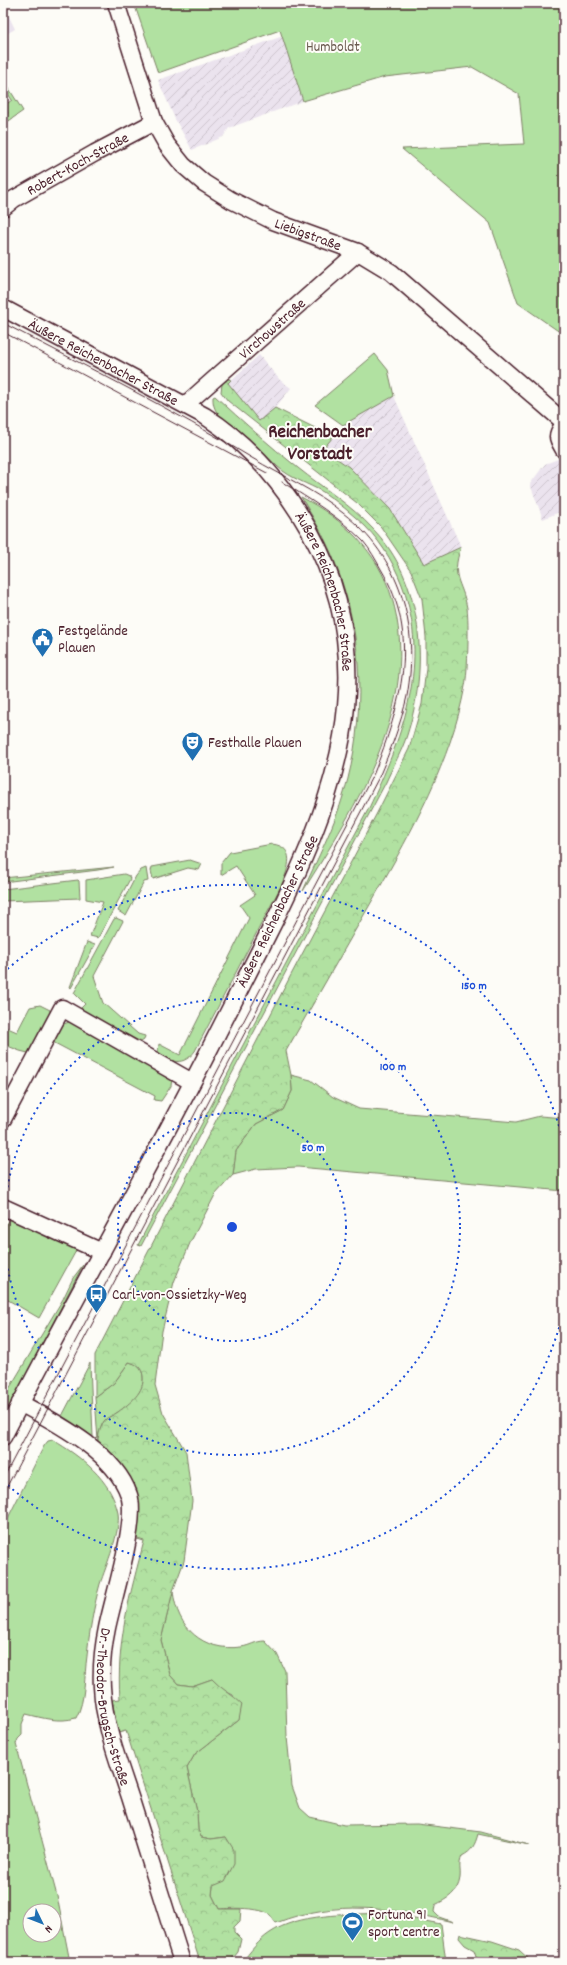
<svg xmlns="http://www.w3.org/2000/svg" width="567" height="1965" viewBox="0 0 567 1965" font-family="Dekko,sans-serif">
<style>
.built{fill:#ebe3ee}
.industrial{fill:url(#industrial-furrows)}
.green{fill:#b1e1a1;stroke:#7e8066;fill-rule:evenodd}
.forest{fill:url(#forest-crowns);stroke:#7e8066}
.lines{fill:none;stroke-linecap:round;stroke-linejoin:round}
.minor-casing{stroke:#4a1f2b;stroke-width:19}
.minor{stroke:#fdfcf7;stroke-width:16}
.tram{stroke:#4a1f2b;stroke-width:1}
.ring{fill:none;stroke:#1d4ed8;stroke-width:2;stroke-dasharray:2 4}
.labels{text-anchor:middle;stroke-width:4;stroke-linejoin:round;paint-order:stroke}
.park-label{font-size:15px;fill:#69594e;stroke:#fdfcf7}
.street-label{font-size:15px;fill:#4a1f2b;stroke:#fdfcf7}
.poi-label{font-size:15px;fill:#4a1f2b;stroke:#fdfcf7;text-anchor:start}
.district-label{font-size:19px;font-weight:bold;fill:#4a1f2b;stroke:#fdfcf7}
.centre{fill:#1d4ed8;stroke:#fdfcf7;stroke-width:2}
.ring-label{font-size:12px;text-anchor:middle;font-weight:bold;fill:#1d4ed8;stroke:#fdfcf7;stroke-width:4;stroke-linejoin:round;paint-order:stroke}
</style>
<defs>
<pattern id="industrial-furrows" width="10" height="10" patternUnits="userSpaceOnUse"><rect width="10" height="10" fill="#ebe3ee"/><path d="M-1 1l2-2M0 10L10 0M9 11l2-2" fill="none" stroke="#cbc2cc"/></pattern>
<pattern id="forest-crowns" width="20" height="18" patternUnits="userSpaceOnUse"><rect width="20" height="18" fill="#b1e1a1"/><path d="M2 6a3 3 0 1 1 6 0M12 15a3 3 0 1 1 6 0" fill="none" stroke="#9ac18b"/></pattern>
</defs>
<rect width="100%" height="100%" fill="#fdfcf7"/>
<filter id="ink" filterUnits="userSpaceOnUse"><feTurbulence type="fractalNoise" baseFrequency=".025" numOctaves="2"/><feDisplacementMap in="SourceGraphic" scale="8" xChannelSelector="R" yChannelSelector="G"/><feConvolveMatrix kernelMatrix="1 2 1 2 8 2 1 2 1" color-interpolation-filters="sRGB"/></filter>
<g filter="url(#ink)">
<path class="built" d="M 3,4 L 15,29 L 3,36 Z"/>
<path class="industrial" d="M 283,36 L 303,101 L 229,128 L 223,137 L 192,150 L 175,119 L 158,80 Z
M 259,355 L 280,380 L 291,388 L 275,408 L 259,421 L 228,383 Z
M 394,396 L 461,547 L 424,564 L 390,509 L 323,449 L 343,425 Z
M 558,459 L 564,464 L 564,510 L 543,519 L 530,484 L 545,464 Z"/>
<path class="green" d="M 145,3 L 564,3 L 564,335 L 518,303 L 490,223 L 402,149 L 524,144 L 519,94 L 472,67 L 385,77 L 303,101 L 280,30 L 158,73 L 135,6 Z
M 3,79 L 23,111 L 3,125 L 3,117 L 8,113 L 4,108 L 5,105 L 12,100 L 3,86 Z
M 375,354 L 388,370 L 394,396 L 343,425 L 315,405 Z
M 215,396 C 242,421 269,445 298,468 C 323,488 351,505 373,529 C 424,581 429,668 407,735 C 402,751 393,766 386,782 L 141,1246 L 138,1245 L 284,967 L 369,808 C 401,739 429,670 405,593 C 397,569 384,545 365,526 C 352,514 338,502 323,492 C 309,484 290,478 278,467 C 265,455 253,441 239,430 C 226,420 212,415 213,397 Z
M 301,497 C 344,519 378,552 392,598 C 423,703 356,806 303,891 C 317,859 334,827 344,793 C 366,720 364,637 336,565 C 327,541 314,519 301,497 Z
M 272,844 C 297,847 288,869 282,884 L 195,1051 C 184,1066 170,1064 158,1051 L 159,1044 L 180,1055 L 249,918 L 240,905 L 255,895 L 236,866 L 221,875 L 221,863 L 230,852 Z
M 190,860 L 202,864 L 199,870 L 188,868 L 153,879 L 151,871 L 152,867 Z
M 114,867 L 98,870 L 3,882 L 3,878 Z
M 146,868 L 148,881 L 144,882 L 126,916 L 118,911 L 136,876 L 141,870 Z
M 124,874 L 129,876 L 130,879 L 98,938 L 90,936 L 103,902 L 86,899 L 86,880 Z
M 78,880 L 79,881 L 80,898 L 3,901 L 3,889 Z
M 116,918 L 123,921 L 94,976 L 103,1003 L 138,1034 L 145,1036 L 144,1040 L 141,1042 L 80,1009 L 85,1004 L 74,993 L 114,919 Z
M 87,942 L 95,945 L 71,988 L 70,987 Z
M 40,1005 L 50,1010 L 51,1015 L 32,1054 L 20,1051 L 3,1044 L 3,1026 L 17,1032 L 30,1007 Z
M 73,1021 L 172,1078 L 171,1086 L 161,1101 L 154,1100 L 155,1096 L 49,1040 C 55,1029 60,1024 73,1021 Z
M 291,1075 L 311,1080 L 333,1097 L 359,1109 L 516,1122 L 540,1116 L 564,1118 L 564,1191 L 298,1167 L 256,1169 L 233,1175 L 236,1151 L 256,1124 L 283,1110 L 292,1091 Z
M 12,1213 L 77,1249 L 39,1318 L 3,1297 L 3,1230 Z
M 83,1265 L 3,1419 L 3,1399 L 63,1299 L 73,1278 Z
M 129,1362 C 137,1364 142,1368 143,1376 C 145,1392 131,1403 118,1412 C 114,1415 108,1417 105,1420 C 101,1425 98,1435 98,1441 L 95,1397 L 114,1383 Z
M 90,1363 L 93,1437 L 62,1416 Z
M 53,1440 C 81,1457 111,1479 118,1513 C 121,1531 106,1566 100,1584 C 94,1605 89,1633 87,1656 C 84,1676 86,1700 76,1718 C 58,1723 43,1718 26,1714 L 22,1724 L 22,1735 L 18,1739 L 16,1744 L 57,1896 L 70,1962 L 3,1962 L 3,1528 L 44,1446 L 48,1441 ZM 30,1911 L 54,1911 L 54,1935 L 30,1935 Z
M 173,1591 C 177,1628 203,1652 241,1647 C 250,1646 255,1641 265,1641 L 277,1654 L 285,1671 L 287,1737 L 292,1786 L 300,1808 L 310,1817 L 344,1825 L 417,1824 L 481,1832 L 529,1845 L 478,1834 C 475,1845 472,1851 462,1856 C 458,1866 461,1869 460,1878 C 458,1893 447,1899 435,1905 L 434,1912 L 439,1917 L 453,1922 C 392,1908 336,1899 276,1923 C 274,1921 272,1917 270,1915 C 261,1907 231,1908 219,1909 L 212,1895 L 213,1886 L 226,1837 L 211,1839 L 201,1837 L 198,1830 L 197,1812 L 187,1768 L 195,1754 L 239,1720 L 233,1695 L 221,1689 L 212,1679 L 192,1686 L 178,1684 L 170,1675 L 161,1640 Z
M 382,1913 L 441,1924 L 446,1962 L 242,1962 C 250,1952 259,1940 270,1933 C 299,1913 347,1915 382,1913 Z"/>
<path class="forest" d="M 226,378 L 231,380 L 228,383 L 259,421 L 275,408 L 333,437 L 323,449 L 349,467 L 390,509 L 424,564 L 461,547 C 450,579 462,580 467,608 C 469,623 468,671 465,686 C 451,761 413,829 376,894 C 346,946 316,999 286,1051 L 291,1075 L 292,1091 L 283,1110 L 256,1124 L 236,1151 L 233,1175 L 215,1195 L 190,1243 L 174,1282 L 162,1331 L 155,1385 L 163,1413 L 186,1452 L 192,1501 L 184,1561 L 173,1591 L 161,1640 L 170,1675 L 178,1684 L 192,1686 L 212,1679 C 221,1689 232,1694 242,1704 L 239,1720 L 195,1754 L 187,1768 L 197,1812 L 198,1830 L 201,1837 L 211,1839 L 226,1837 L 234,1850 L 234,1864 L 225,1881 L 213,1886 L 212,1895 L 219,1909 L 241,1909 L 240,1921 L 234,1927 L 234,1932 L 241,1939 L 238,1952 L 230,1962 L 200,1962 L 126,1731 L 118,1733 L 112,1700 L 120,1699 C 116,1642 130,1595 144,1541 L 134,1538 C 135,1526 139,1510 137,1498 C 133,1474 114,1456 98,1441 C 98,1435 101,1425 105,1420 C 108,1417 114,1415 118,1412 C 130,1403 145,1392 143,1376 C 142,1368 137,1364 129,1362 L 114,1383 L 95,1397 L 95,1355 L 291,975 L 377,813 L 409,749 L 422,704 L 426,668 L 426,637 L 422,599 L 411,571 L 381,527 L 357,503 L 228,401 L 221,392 L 222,384 Z
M 460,1934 L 492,1941 L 519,1950 L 532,1962 L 478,1962 L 474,1950 L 465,1945 L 459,1938 Z"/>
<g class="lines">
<defs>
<g id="minor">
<path id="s1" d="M 116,3 L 154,122 L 167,145 L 183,165 L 204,183 L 231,200 L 273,221 L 358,252 L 391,272 L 564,422"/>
<path id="s2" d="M 3,208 L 14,199 L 95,153 L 154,122"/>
<path id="s3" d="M 3,308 L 205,416 C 250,445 283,484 309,530 C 387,670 333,805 267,936 C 246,977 225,1018 204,1060 C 139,1186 68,1311 3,1437"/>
<path id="s4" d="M 185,405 L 358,252"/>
<path d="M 564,424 C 555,436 557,438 564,450"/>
<path d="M 3,1119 L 62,1008 L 192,1082"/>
<path d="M 3,1207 L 102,1252"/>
<path id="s5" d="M 20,1403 C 57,1423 115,1453 129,1495 C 138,1521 113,1598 107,1628 C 103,1647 101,1668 102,1687 C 104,1726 119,1763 131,1800 C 148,1854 165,1908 182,1962"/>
</g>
</defs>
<use href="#minor" class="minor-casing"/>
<use href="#minor" class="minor"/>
<path class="tram" d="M 3,323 C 87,367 172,409 252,458 C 282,476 316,491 343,513 C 400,557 420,626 407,696 C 401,724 390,751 379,777 L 3,1494
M 3,332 L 267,473
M 3,1479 L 374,773 C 401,705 421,636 381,569 C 376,560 370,549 363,541 C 339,517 311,500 282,482"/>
</g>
</g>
<g class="ring">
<circle cx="232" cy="1227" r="114"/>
<circle cx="232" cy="1227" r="228"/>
<path d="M564 1310A342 342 0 0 1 3 1481M3 973A342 342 0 0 1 564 1144"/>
</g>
<defs>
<symbol id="civic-pin" viewBox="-11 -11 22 30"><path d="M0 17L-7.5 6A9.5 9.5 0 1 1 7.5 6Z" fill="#1f6fb2" stroke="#fdfcf7"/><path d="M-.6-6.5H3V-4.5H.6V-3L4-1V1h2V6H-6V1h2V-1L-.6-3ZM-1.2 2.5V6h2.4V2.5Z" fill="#fff"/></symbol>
<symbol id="theatre-pin" viewBox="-11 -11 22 30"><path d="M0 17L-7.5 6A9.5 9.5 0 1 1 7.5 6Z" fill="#1f6fb2" stroke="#fdfcf7"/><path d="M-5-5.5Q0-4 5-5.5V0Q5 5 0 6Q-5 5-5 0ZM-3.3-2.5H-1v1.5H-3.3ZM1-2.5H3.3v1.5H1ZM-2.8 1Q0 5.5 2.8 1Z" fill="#fff"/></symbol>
<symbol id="bus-pin" viewBox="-11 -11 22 30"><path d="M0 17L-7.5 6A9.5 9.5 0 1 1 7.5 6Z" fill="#1f6fb2" stroke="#fdfcf7"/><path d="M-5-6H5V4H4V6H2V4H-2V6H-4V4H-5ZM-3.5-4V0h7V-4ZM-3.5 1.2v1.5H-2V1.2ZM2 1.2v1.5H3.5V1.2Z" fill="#fff"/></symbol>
<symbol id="stadium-pin" viewBox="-11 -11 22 30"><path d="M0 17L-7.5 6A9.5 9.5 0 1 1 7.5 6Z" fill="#1f6fb2" stroke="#fdfcf7"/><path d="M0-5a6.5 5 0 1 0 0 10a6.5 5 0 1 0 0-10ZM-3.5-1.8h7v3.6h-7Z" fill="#fff"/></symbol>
</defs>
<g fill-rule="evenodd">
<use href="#civic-pin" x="30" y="626" width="25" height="34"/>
<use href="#theatre-pin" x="180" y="730" width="25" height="34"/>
<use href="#bus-pin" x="84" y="1282" width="25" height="34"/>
<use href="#stadium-pin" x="340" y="1910" width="25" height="34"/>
</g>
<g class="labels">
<g class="park-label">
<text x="333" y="51">Humboldt</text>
</g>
<g class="street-label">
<text dy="5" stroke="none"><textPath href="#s2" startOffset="87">Robert-Koch-Straße</textPath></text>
<text dy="5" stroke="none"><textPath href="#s1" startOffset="321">Liebigstraße</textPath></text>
<text dy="5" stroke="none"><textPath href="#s4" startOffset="116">Virchowstraße</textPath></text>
<text dy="5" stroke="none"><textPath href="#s3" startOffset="114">Äußere Reichenbacher Straße</textPath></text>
<text dy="5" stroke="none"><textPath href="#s3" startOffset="449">Äußere Reichenbacher Straße</textPath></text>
<text transform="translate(277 911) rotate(-64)" y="5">Äußere Reichenbacher Straße</text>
<text dy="5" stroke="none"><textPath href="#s5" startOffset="362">Dr.-Theodor-Brugsch-Straße</textPath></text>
</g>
<g class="poi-label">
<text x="58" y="635">Festgelände<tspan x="58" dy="17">Plauen</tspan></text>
<text x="208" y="747">Festhalle Plauen</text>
<text x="112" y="1299">Carl-von-Ossietzky-Weg</text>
<text x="368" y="1919">Fortuna 91<tspan x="368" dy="17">sport centre</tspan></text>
</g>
<g class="district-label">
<text x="320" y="437">Reichenbacher<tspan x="320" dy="22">Vorstadt</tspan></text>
</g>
</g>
<circle cx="232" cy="1227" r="6" class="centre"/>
<g class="ring-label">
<text x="474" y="989">150 m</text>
<text x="393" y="1070">100 m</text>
<text x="313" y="1151">50 m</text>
</g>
<rect width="567" height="1965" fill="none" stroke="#fdfcf7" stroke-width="16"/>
<rect x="8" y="8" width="551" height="1949" fill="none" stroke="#4a1f2b" stroke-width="1.5" filter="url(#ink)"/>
<g transform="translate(42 1923) rotate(133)"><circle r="19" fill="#fdfcf7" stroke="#b5a4a5"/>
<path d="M0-3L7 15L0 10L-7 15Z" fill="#1f6fb2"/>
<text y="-6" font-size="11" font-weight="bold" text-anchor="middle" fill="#4a1f2b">N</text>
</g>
</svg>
